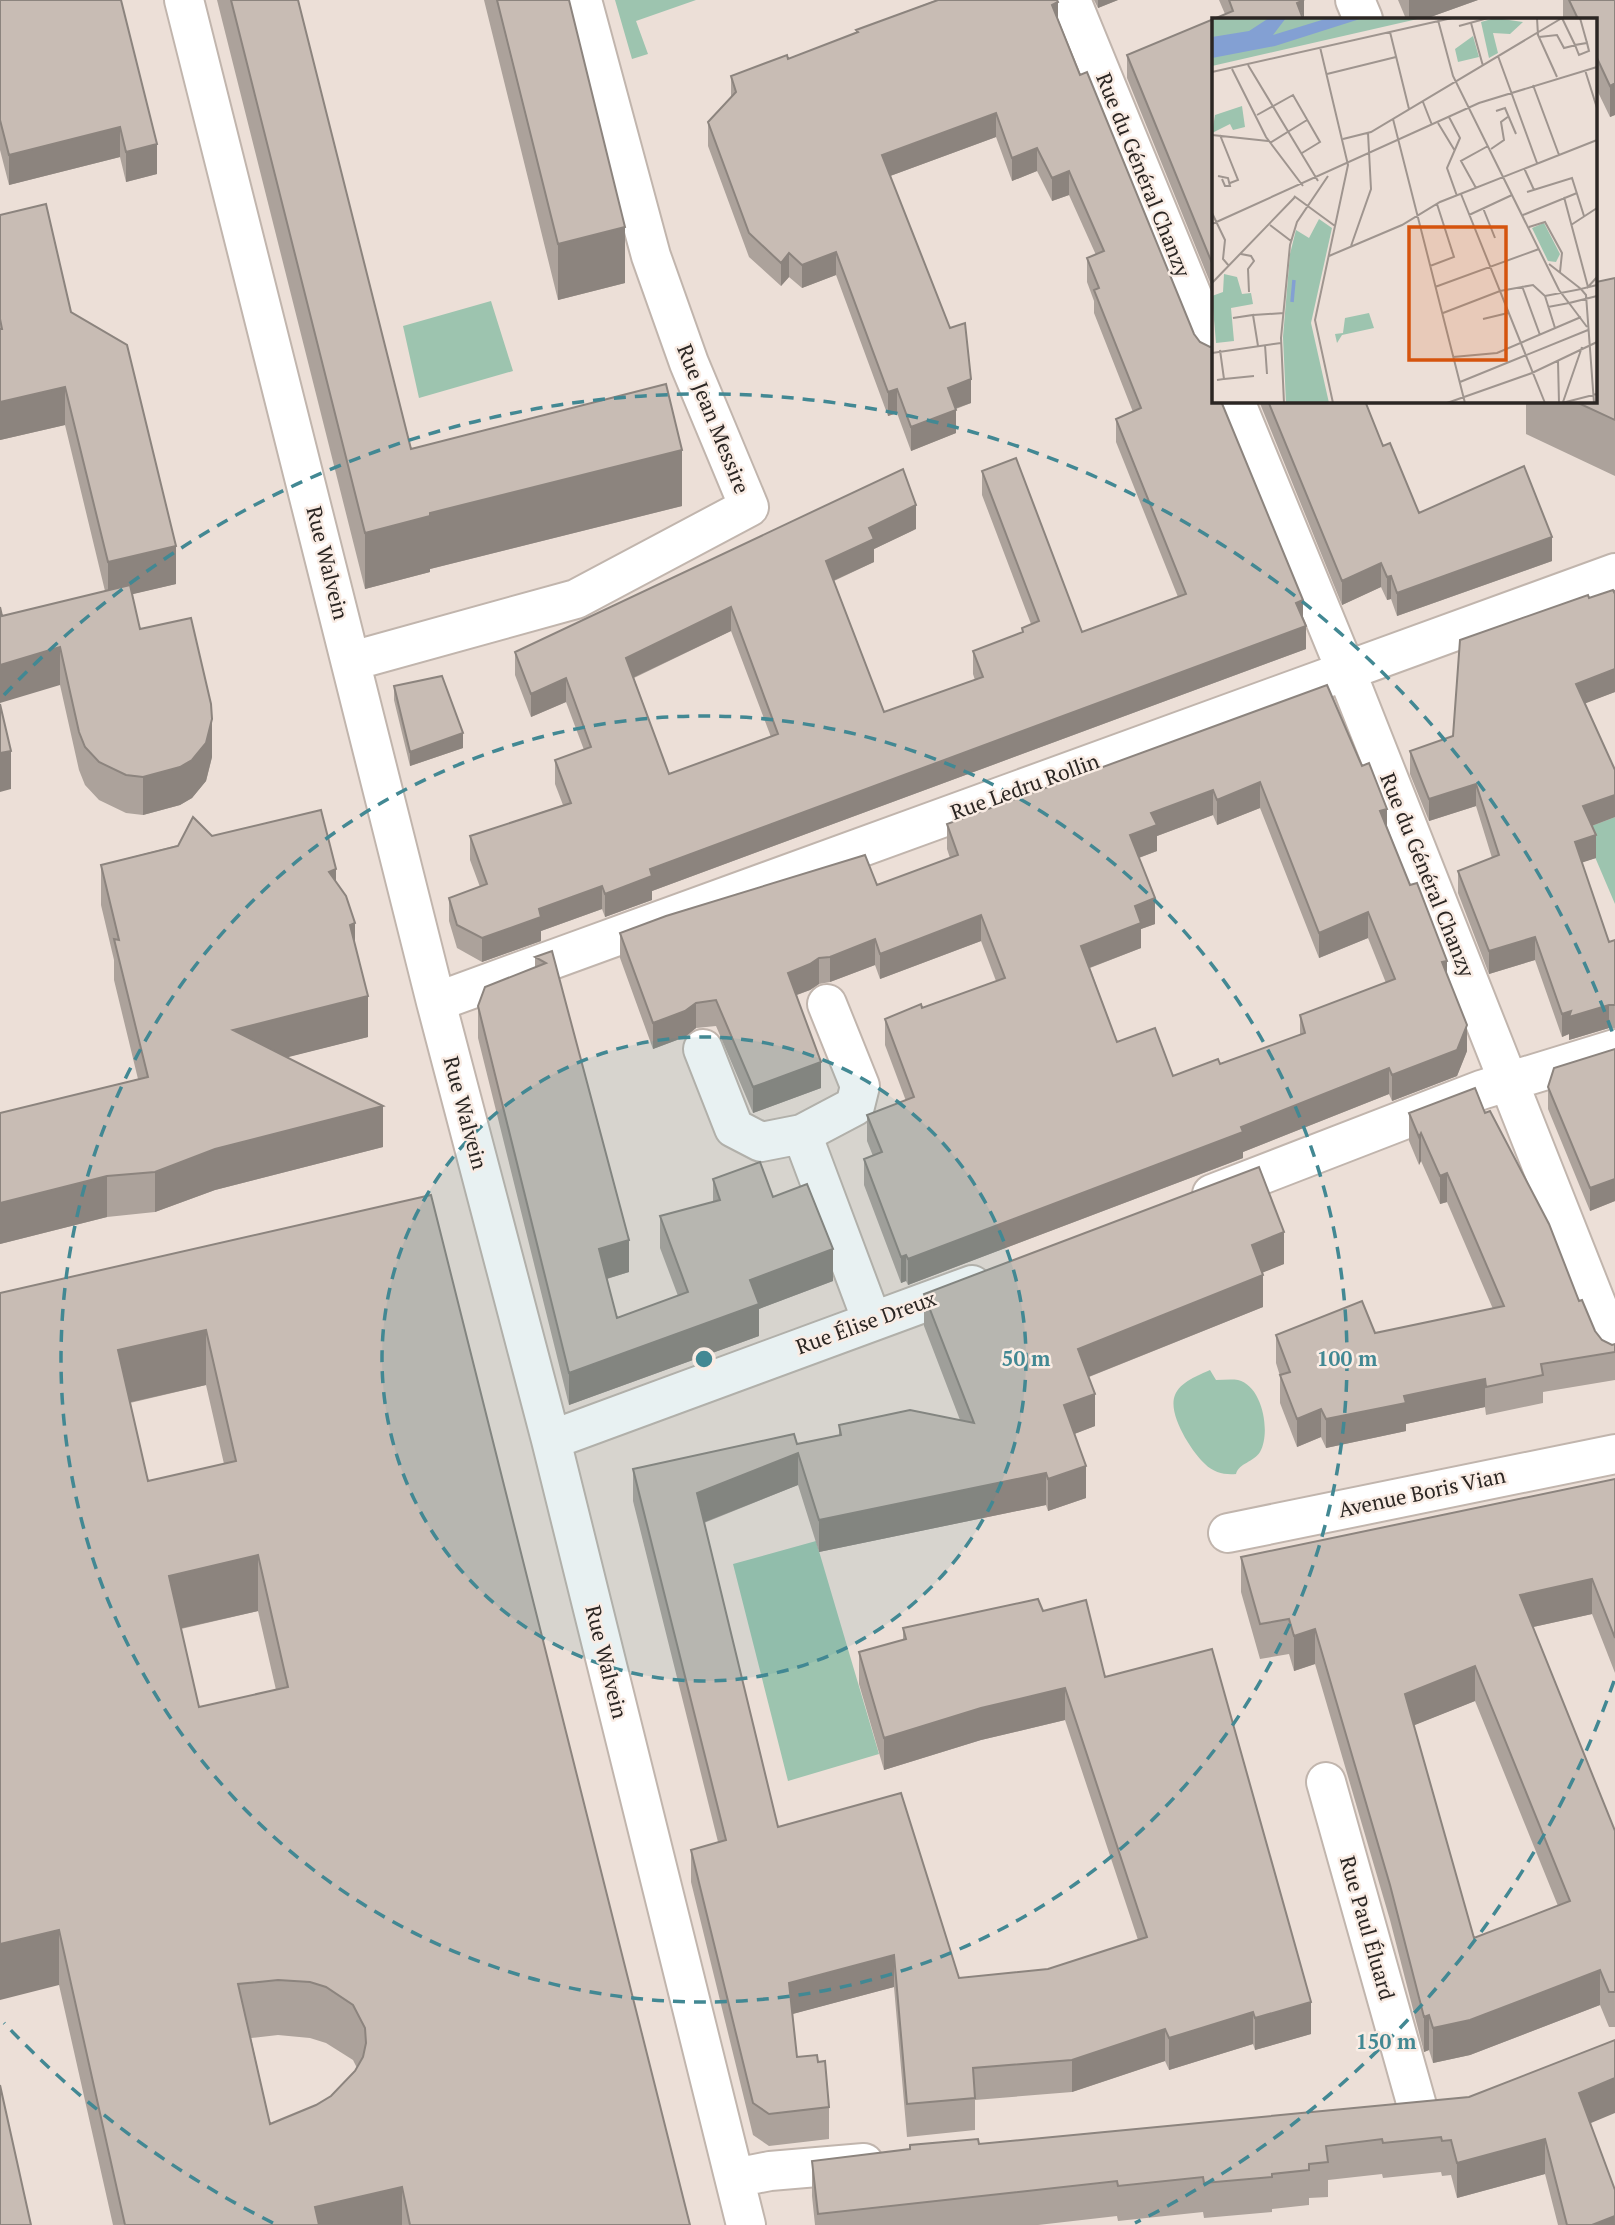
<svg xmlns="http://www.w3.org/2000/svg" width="1615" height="2225" viewBox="0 0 1615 2225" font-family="'PT Serif',serif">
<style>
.green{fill:#9dc4af}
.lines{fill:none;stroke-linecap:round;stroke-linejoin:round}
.minor-casing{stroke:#c1b5ad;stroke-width:42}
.minor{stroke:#fff;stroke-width:38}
.wall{fill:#aca29b;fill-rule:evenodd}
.shaded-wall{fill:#8c847e}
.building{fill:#c8bcb4;stroke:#8c847e;stroke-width:2;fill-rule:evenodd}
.ring{fill:none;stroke:#428893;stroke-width:3.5;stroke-dasharray:12 9}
.labels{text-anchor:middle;stroke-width:5;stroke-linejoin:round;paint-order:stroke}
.street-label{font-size:21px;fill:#2b2623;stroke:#f9ece4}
.inset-river{fill:none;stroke:#83a0d3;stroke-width:3.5}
.inset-road{fill:none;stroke:#9f958f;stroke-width:2}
.view{fill:#d5540e;fill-opacity:0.15;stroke:#d5540e;stroke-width:3.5}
.inset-edge{fill:none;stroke:#2b2623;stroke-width:3.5}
.centre{fill:#428893;stroke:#f9ece4;stroke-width:3.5}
.ring-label{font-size:21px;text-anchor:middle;font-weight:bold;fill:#428893;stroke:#f9ece4;stroke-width:5;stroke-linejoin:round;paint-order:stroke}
</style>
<rect width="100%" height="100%" fill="#ecdfd7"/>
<path class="green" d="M 615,0 L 696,0 L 636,21 L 648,54 L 632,59 Z
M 491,301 L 513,371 L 419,398 L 403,326 Z
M 1615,817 L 1615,904 L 1583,829 Z
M 1210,1370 L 1216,1380 C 1223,1380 1231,1379 1238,1380 C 1263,1386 1271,1433 1260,1452 C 1254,1462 1239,1463 1236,1474 C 1225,1475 1214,1473 1205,1464 C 1192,1452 1167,1414 1175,1395 C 1180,1382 1199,1375 1210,1370 Z
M 816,1541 L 879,1754 L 788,1781 L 733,1564 Z"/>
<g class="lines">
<defs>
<path id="minor" d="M 184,0 L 436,1002 L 551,1440 L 746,2225
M 1071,0 L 1214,349
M 1355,0 L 1363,19
M 1235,401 L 1346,671 L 1615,1351
M 352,661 L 576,599 L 749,507 L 689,363 L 651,256 L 582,0
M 436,1002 L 1615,573
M 703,1049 L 734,1128 L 761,1142 L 802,1134 L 855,1106 L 860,1086 L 827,1004
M 802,1134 L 872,1321
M 1212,1194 L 1481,1090 L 1615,1049
M 551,1440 L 972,1285
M 1228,1533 L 1615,1454
M 1326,1782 L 1419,2113
M 735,2178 L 770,2171 L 864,2163"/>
</defs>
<use href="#minor" class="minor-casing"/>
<use href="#minor" class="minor"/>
</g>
<path class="wall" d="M 0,0 L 121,0 L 157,174 L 126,182 L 120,157 L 9,185 L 0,150 Z
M 217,0 L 298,0 L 411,449 L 682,506 L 430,569 L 430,572 L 365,589 Z
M 484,0 L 569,0 L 625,283 L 558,300 Z
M 936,0 L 1057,0 L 1058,19 L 1303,619 L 1306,649 L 652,891 L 652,900 L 605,917 L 602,909 L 541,931 L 541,941 L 482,962 L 457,948 L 449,921 L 449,898 L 480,887 L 470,860 L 470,836 L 563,805 L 555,784 L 555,760 L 584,750 L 566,702 L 531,717 L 515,675 L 515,652 L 916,529 L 874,549 L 874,562 L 834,581 L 884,712 L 975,680 L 973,674 L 973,651 L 1022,633 L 1022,628 L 1031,624 L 982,495 L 982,471 L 1082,632 L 1178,597 L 1116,442 L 1116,419 L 1133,412 L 1094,313 L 1094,301 L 1087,282 L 1087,258 L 1096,255 L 1069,195 L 1052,201 L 1037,171 L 1012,181 L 996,137 L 890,176 L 971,403 L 956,409 L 956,433 L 911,451 L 897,413 L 888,416 L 836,275 L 802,288 L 789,277 L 781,286 L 749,257 L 708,146 L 708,122 L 731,99 L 731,76 L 788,59 L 856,33 L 856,30 ZM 731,631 L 771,737 L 669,774 L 634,678 Z
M 1094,0 L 1118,0 L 1098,8 Z
M 1219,0 L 1304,0 L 1214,19 L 1214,292 L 1127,78 L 1127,55 L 1225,14 Z
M 1398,0 L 1478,0 L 1425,19 L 1406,19 Z
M 1563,0 L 1615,0 L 1615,115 L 1610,117 L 1596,88 L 1596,19 L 1563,19 Z
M 0,215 L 71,312 L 176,584 L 132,594 L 140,629 L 212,757 L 206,781 L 192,798 L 180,805 L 143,815 L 126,813 L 99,800 L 85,785 L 79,770 L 60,685 L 2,616 L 105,591 L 65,425 L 0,440 Z
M 1615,278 L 1615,476 L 1526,434 L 1526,401 L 1596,401 Z
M 1259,401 L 1365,401 L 1383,446 L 1419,513 L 1552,561 L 1397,616 L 1391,599 L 1387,600 L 1381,587 L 1342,605 Z
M 1615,591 L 1615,692 L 1585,703 L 1615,770 L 1615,817 L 1592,826 L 1596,858 L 1582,862 L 1609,942 L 1615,940 L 1615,1028 L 1609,1028 L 1569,1040 L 1569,1034 L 1562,1037 L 1535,960 L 1489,974 L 1458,893 L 1458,871 L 1492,858 L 1476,806 L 1429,821 L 1410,774 L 1410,751 L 1453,736 L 1589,598 Z
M 1327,685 L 1387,828 L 1447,976 L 1467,1051 L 1457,1076 L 1392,1101 L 1389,1094 L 1243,1152 L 1243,1158 L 908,1285 L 906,1281 L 901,1283 L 864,1185 L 864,1159 L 873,1156 L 867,1141 L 867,1115 L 906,1101 L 885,1045 L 885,1019 L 922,1008 L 996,981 L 981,941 L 880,979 L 875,965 L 830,982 L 819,984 L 810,990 L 797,995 L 821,1088 L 753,1113 L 716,1026 L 696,1028 L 685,1037 L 653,1049 L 620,958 L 620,933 L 877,885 L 950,858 L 947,849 L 947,824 ZM 1260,808 L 1319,958 L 1368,938 L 1386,983 L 1300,1015 L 1300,1035 L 1220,1064 L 1173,1076 L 1117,1042 L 1090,968 L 1141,948 L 1141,929 L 1155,924 L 1139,858 L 1157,851 L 1157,836 L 1213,815 L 1217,825 Z
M 394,686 L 463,748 L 410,766 L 394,700 Z
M 212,836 L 336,882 L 355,944 L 368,1037 L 287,1057 L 383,1147 L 215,1190 L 155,1212 L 107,1217 L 0,1244 L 0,1113 L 138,1079 L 114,980 L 114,960 L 101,905 L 101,865 Z
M 552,951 L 629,1272 L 607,1279 L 617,1318 L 678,1296 L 660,1248 L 660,1216 L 713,1202 L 713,1179 L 773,1197 L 833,1281 L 759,1309 L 759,1336 L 569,1405 L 478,1038 L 478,1006 L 535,967 L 535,957 Z
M 1615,1049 L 1615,1201 L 1590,1211 L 1548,1109 L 1548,1087 Z
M 1409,1113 L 1485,1113 L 1595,1331 L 1602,1340 L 1612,1345 L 1615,1344 L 1615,1380 L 1543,1392 L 1543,1403 L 1486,1415 L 1485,1407 L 1406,1424 L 1406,1431 L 1326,1448 L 1321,1437 L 1297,1447 L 1280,1403 L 1280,1376 L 1276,1363 L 1276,1335 L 1375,1333 L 1493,1309 L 1447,1202 L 1440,1204 L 1421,1161 L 1419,1165 L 1409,1141 Z
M 431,1195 L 690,2225 L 113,2225 L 59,1985 L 0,1293 ZM 206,1385 L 224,1464 L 148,1481 L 130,1403 ZM 258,1611 L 276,1690 L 199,1707 L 181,1629 ZM 278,2035 L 310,2038 L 326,2043 L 353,2060 L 357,2068 L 355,2071 L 331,2096 L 316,2105 L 270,2124 L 251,2038 Z
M 1284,1264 L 1262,1272 L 1263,1307 L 1089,1377 L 1095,1426 L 1074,1434 L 1086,1498 L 1048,1511 L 1046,1505 L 819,1552 L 798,1485 L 704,1523 L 778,1827 L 959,1978 L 1048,1969 L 1138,1940 L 1065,1720 L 981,1740 L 884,1770 L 859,1684 L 859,1652 L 903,1640 L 903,1628 L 1043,1611 L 1105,1677 L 1311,2034 L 1255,2050 L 1253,2044 L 1169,2070 L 1165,2061 L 1072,2092 L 975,2100 L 975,2130 L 907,2137 L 894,1987 L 792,2014 L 797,2057 L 818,2062 L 829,2107 L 829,2139 L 769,2146 L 753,2135 L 691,1882 L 691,1850 L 718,1842 L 633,1501 L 633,1469 L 797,1444 L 839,1435 L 839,1425 L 960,1420 L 924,1326 L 924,1294 Z
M 1615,1479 L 1615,1673 L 1592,1614 L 1533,1627 L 1615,1831 L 1615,2027 L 1609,2027 L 1600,2005 L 1470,2055 L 1433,2063 L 1429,2050 L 1424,2052 L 1390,1920 L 1315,1664 L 1294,1671 L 1289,1654 L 1260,1659 L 1241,1592 L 1241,1557 ZM 1475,1701 L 1558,1906 L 1474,1938 L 1414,1725 Z
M 1590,2124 L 1615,2225 L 1558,2225 L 1545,2174 L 1457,2198 L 1451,2175 L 1442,2176 L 1441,2172 L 1383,2178 L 1382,2174 L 1328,2180 L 1328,2197 L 1309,2198 L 1309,2205 L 1272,2209 L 1272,2212 L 1204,2218 L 1203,2212 L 1118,2221 L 1117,2216 L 1038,2225 L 815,2225 L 812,2196 L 812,2161 L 979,2144 Z"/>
<path class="shaded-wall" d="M 1098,0 L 1118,0 L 1098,8 Z
M 1304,0 L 1304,19 L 1297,3 Z
M 1409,0 L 1478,0 L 1425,19 L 1409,19 Z
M 1058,2 L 1058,26 L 1052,5 Z
M 1615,83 L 1615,115 L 1610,117 L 1610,86 Z
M 996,113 L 996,137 L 882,179 L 882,155 Z
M 120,127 L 120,157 L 9,185 L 9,155 Z
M 157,144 L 157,174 L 126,182 L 126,152 Z
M 1037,148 L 1037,171 L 1012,181 L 1012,158 Z
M 1069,171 L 1069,195 L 1052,201 L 1052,178 Z
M 625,227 L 625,283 L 558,300 L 558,244 Z
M 836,252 L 836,275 L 802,288 L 802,265 Z
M 789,253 L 789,277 L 781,286 L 781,263 Z
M 971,379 L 971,403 L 948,411 L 948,388 Z
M 65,387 L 65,425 L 0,440 L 0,402 Z
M 897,389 L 897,413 L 888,416 L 888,392 Z
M 956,410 L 956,433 L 911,451 L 911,427 Z
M 682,450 L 682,506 L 430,569 L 430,572 L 365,589 L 365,533 L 430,513 Z
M 916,505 L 916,529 L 874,549 L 874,562 L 826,584 L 826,561 L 869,528 Z
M 1552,537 L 1552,561 L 1397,616 L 1397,593 Z
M 176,546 L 176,584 L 108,600 L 108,562 Z
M 1381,563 L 1381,587 L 1342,605 L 1342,581 Z
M 1391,576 L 1391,599 L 1387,600 L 1387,577 Z
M 1303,600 L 1303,624 L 1296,603 Z
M 731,607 L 731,631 L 626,681 L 626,658 Z
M 1306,626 L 1306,649 L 652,891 L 652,900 L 605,917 L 605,894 L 650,869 Z
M 60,647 L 60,685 L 0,703 L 0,665 Z
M 1615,669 L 1615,692 L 1576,707 L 1576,684 Z
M 566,678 L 566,702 L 531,717 L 531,694 Z
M 212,719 L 212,757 L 206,781 L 192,798 L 180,805 L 143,815 L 143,777 Z
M 463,733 L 463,748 L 410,766 L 410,752 Z
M 11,751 L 11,789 L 0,792 L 0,753 Z
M 1260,782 L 1260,808 L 1217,825 L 1217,800 Z
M 1476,784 L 1476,806 L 1429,821 L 1429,799 Z
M 1213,790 L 1213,815 L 1157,836 L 1157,851 L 1130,861 L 1130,835 L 1151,813 Z
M 1615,795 L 1615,817 L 1583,829 L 1583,806 Z
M 1387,809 L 1387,834 L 1380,811 Z
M 1596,835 L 1596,858 L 1575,865 L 1575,842 Z
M 336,869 L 336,910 L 329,872 Z
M 602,886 L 602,909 L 541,931 L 541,941 L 482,962 L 482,938 L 539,909 Z
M 1155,898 L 1155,924 L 1141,929 L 1141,948 L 1081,971 L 1081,946 L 1135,906 Z
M 1368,912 L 1368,938 L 1319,958 L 1319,933 Z
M 981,915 L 981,941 L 880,979 L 880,954 Z
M 355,923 L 355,963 L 350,925 Z
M 1535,937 L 1535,960 L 1489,974 L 1489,951 Z
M 875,939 L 875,965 L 830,982 L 830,957 Z
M 819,958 L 819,984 L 810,990 L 788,998 L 788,973 Z
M 1447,961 L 1447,987 L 1442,962 Z
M 368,996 L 368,1037 L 233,1071 L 233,1030 Z
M 696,1003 L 696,1028 L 685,1037 L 653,1049 L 653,1023 Z
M 1609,1005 L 1609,1028 L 1569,1040 L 1569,1034 L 1562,1037 L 1562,1014 L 1571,1011 Z
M 1467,1025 L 1467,1051 L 1457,1076 L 1392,1101 L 1392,1075 Z
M 821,1062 L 821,1088 L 753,1113 L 753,1087 Z
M 1389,1068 L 1389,1094 L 1243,1152 L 1243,1158 L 908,1285 L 908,1259 Z
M 383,1106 L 383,1147 L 215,1190 L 155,1212 L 155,1172 L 215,1149 Z
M 1421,1133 L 1421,1161 L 1419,1165 L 1419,1137 Z
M 1447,1173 L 1447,1202 L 1440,1204 L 1440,1176 Z
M 107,1176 L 107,1217 L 0,1244 L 0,1203 Z
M 1615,1179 L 1615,1201 L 1590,1211 L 1590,1188 Z
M 1284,1232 L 1284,1264 L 1252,1277 L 1252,1245 Z
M 629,1240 L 629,1272 L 599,1281 L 599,1249 Z
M 833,1249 L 833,1281 L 759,1309 L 759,1336 L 569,1405 L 569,1373 L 750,1280 Z
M 906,1255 L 906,1281 L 901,1283 L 901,1257 Z
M 1263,1275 L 1263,1307 L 1078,1381 L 1078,1349 Z
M 206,1330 L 206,1385 L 118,1405 L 118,1350 Z
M 1485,1379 L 1485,1407 L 1406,1424 L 1406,1431 L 1326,1448 L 1326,1419 L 1404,1396 Z
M 1095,1394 L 1095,1426 L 1064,1438 L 1064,1405 Z
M 1321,1409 L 1321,1437 L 1297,1447 L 1297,1419 Z
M 798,1453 L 798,1485 L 697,1525 L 697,1493 Z
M 1086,1466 L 1086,1498 L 1048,1511 L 1048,1479 Z
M 1046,1473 L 1046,1505 L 819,1552 L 819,1520 Z
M 258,1555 L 258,1611 L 169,1631 L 169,1576 Z
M 1592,1579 L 1592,1614 L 1520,1630 L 1520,1595 Z
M 1315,1629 L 1315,1664 L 1294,1671 L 1294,1636 Z
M 1475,1666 L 1475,1701 L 1405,1729 L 1405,1694 Z
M 1065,1688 L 1065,1720 L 981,1740 L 884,1770 L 884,1738 L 981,1708 Z
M 59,1930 L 59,1985 L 0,2000 L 0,1944 Z
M 894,1955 L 894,1987 L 789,2015 L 789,1983 Z
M 1600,1970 L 1600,2005 L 1470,2055 L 1433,2063 L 1433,2028 Z
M 1311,2002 L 1311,2034 L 1255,2050 L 1255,2018 Z
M 1253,2012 L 1253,2044 L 1169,2070 L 1169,2038 Z
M 1429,2015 L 1429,2050 L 1424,2052 L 1424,2017 Z
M 1165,2029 L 1165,2061 L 1072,2092 L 1072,2060 Z
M 1615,2078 L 1615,2113 L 1579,2128 L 1579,2093 Z
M 1545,2139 L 1545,2174 L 1457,2198 L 1457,2163 Z
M 402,2187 L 402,2225 L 315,2225 L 315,2207 Z
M 1615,2216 L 1615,2225 L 1592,2225 Z"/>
<path class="building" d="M 0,0 L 121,0 L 157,144 L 126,152 L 120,127 L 9,155 L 0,120 Z
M 231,0 L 298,0 L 411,449 L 666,384 L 682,450 L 430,513 L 430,516 L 365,533 Z
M 497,0 L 569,0 L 625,227 L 558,244 Z
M 938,0 L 1057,0 L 1058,2 L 1052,5 L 1080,75 L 1087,72 L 1194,334 L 1200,342 L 1210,347 L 1214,346 L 1213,375 L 1214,401 L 1221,401 L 1303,600 L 1296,603 L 1306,626 L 650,869 L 652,876 L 605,894 L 602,886 L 539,909 L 541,917 L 482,938 L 457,925 L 449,898 L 487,884 L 470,836 L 571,803 L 555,760 L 591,747 L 566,678 L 531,694 L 515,652 L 903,469 L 916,505 L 869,528 L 874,539 L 826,561 L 884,712 L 983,677 L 973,651 L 1023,632 L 1022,628 L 1039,621 L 982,471 L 1016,458 L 1082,632 L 1186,594 L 1116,419 L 1141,408 L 1094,290 L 1099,288 L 1087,258 L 1104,251 L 1069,171 L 1052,178 L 1037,148 L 1012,158 L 996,113 L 882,155 L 950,328 L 965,323 L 971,379 L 948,388 L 956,410 L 911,427 L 897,389 L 888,392 L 836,252 L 802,265 L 789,253 L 781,263 L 749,233 L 708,122 L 736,92 L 731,76 L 787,55 L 788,59 L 858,32 L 856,30 ZM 731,607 L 778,734 L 669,774 L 626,658 Z
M 1229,0 L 1304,0 L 1297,3 L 1303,19 L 1214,19 L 1214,268 L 1127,55 L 1233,11 Z
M 1569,0 L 1615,0 L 1615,83 L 1610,86 L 1596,56 L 1596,19 L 1578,19 Z
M 46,204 L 71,312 L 127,345 L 176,546 L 108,562 L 65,387 L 0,402 L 0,329 L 2,329 L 0,319 L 0,215 Z
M 1615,278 L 1615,420 L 1574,401 L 1596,401 L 1596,282 Z
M 1268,401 L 1365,401 L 1383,446 L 1390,443 L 1419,513 L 1524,466 L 1552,537 L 1397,593 L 1391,576 L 1387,577 L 1381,563 L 1342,581 Z
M 130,585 L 140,629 L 191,618 L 211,704 L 212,719 L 206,743 L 192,760 L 180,767 L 143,777 L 126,775 L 99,762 L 85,747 L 79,732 L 60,647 L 0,665 L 0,607 L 2,616 Z
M 1613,590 L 1614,592 L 1615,591 L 1615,669 L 1576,684 L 1615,770 L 1615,795 L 1583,806 L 1596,835 L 1575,842 L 1609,942 L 1615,940 L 1615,1005 L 1609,1005 L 1569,1017 L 1571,1011 L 1562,1014 L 1535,937 L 1489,951 L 1458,871 L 1499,855 L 1476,784 L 1429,799 L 1410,751 L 1453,736 L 1460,640 L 1588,595 L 1589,598 Z
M 442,676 L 463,733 L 410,752 L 394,686 Z
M 1327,685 L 1362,766 L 1369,763 L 1387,809 L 1380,811 L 1410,885 L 1417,883 L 1447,961 L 1442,962 L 1467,1025 L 1457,1050 L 1392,1075 L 1389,1068 L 1241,1127 L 1243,1132 L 908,1259 L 906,1255 L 901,1257 L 864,1159 L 882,1152 L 867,1115 L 914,1097 L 885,1019 L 921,1004 L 922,1008 L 1005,978 L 981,915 L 880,954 L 875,939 L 830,957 L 819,958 L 810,964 L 788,973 L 821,1062 L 753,1087 L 716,1000 L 696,1003 L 685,1011 L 653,1023 L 620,933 L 666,916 L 865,855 L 877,885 L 958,855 L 947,824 ZM 1260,782 L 1319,933 L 1368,912 L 1395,979 L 1300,1015 L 1305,1033 L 1220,1064 L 1218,1059 L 1173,1076 L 1155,1028 L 1117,1042 L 1081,946 L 1141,923 L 1135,906 L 1155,898 L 1130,835 L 1157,825 L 1151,813 L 1213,790 L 1217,800 Z
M 0,704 L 11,751 L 0,753 Z
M 321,810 L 336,869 L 329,872 L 346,896 L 355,923 L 350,925 L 368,996 L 233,1030 L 383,1106 L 215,1149 L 155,1172 L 107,1176 L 0,1203 L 0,1113 L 148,1077 L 114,939 L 119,940 L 101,865 L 178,846 L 193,817 L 212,836 Z
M 552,951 L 629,1240 L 599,1249 L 617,1318 L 688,1292 L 660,1216 L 720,1200 L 713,1179 L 760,1162 L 773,1197 L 807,1184 L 833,1249 L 750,1280 L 759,1304 L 569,1373 L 478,1006 L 485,987 L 546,963 L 535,957 Z
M 1615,1049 L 1615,1179 L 1590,1188 L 1548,1087 L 1554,1068 Z
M 1475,1088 L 1485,1113 L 1490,1111 L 1549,1224 L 1579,1301 L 1582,1300 L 1595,1331 L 1602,1340 L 1612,1345 L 1615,1344 L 1615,1352 L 1541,1364 L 1543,1375 L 1486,1387 L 1485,1379 L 1404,1396 L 1406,1403 L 1326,1419 L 1321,1409 L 1297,1419 L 1280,1375 L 1290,1372 L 1276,1335 L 1362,1301 L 1375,1333 L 1504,1306 L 1447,1173 L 1440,1176 L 1421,1133 L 1419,1137 L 1409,1113 Z
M 1259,1167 L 1284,1232 L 1252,1245 L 1263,1275 L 1078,1349 L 1095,1394 L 1064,1405 L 1086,1466 L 1048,1479 L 1046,1473 L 819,1520 L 798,1453 L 697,1493 L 778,1827 L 901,1793 L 959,1978 L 1048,1969 L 1147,1937 L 1065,1688 L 981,1708 L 884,1738 L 859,1652 L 906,1639 L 903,1628 L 1038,1599 L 1043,1611 L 1086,1600 L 1105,1677 L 1212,1649 L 1311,2002 L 1255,2018 L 1253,2012 L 1169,2038 L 1165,2029 L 1072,2060 L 973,2068 L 975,2098 L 907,2104 L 894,1955 L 789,1983 L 797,2057 L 817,2055 L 818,2062 L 825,2061 L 829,2107 L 769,2114 L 753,2103 L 691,1850 L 726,1840 L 633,1469 L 794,1434 L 797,1444 L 841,1435 L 839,1425 L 910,1410 L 974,1423 L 924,1294 Z
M 431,1195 L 690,2225 L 410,2225 L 402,2187 L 315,2207 L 319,2225 L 125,2225 L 59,1930 L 0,1944 L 0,1293 ZM 206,1330 L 236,1461 L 148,1481 L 118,1350 ZM 258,1555 L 288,1687 L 199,1707 L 169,1576 ZM 278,1980 L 310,1982 L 326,1987 L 353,2005 L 365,2028 L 366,2043 L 363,2057 L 355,2071 L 331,2096 L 316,2105 L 270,2124 L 238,1984 Z
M 1615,1479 L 1615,1638 L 1592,1579 L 1520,1595 L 1615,1831 L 1615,1992 L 1609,1992 L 1600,1970 L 1470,2020 L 1433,2028 L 1429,2015 L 1424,2017 L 1390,1885 L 1315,1629 L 1294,1636 L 1289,1619 L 1260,1624 L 1241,1557 ZM 1475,1666 L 1570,1901 L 1474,1938 L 1405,1694 Z
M 1615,2040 L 1615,2078 L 1579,2093 L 1615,2190 L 1615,2216 L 1592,2225 L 1567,2225 L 1545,2139 L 1457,2163 L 1451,2140 L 1442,2141 L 1441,2137 L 1383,2143 L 1382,2139 L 1326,2146 L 1328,2162 L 1309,2164 L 1309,2170 L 1272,2174 L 1272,2177 L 1204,2183 L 1203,2177 L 1118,2186 L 1117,2181 L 818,2214 L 812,2161 L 910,2149 L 910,2145 L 978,2139 L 979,2144 L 1469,2097 Z
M 0,2085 L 31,2225 L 0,2225 Z"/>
<circle cx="704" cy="1359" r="322" fill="#428893" fill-opacity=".12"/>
<g class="ring">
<circle cx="704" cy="1359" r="322"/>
<circle cx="704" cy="1359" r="643"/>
<path d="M1614 1681A965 965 0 0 1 1135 2223M273 2223A965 965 0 0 1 4 2023M4 695A965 965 0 0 1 1614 1037"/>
</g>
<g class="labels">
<g class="street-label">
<text transform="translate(1143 175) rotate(68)" y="7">Rue du Général Chanzy</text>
<text transform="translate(713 419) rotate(68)" y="7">Rue Jean Messire</text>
<text transform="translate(327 563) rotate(76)" y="7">Rue Walvein</text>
<text transform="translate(1025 787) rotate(-20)" y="7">Rue Ledru Rollin</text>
<text transform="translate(1427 875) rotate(68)" y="7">Rue du Général Chanzy</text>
<text transform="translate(465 1113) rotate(75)" y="7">Rue Walvein</text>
<text transform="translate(866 1323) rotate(-20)" y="7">Rue Élise Dreux</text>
<text transform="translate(1422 1493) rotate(-12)" y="7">Avenue Boris Vian</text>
<text transform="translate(606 1662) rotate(76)" y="7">Rue Walvein</text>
<text transform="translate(1367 1928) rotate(74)" y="7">Rue Paul Éluard</text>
</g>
</g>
<g transform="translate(1212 18)">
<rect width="385" height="385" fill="#ecdfd7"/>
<path d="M 0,0 L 210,0 L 0,48 ZM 283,0 L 311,4 L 298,16 L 281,15 L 286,35 L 277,40 L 269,4 ZM 261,18 L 267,39 L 246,44 L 243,31 ZM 30,88 L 33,109 L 21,112 L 18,106 L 0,115 L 3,97 ZM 107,201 L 120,210 L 99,305 L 117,385 L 74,385 L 71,319 L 78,236 L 84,212 L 97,220 ZM 332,205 L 348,236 L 344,244 L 336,243 L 320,210 ZM 12,256 L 25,259 L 30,276 L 39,275 L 41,286 L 19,290 L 22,323 L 4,325 L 0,278 L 11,274 ZM 157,295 L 162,310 L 130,317 L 125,325 L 123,316 L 131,315 L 133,300 Z" fill="#9dc4af"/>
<path d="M 57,0 L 74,0 L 61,17 L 113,1 L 151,0 L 63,28 L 0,40 L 0,19 L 37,13 Z" fill="#83a0d3"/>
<path class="inset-river" d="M 80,284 L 82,262"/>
<path class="inset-road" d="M 325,0 L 326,17 L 345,59M 368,0 L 375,25M 226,2 L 241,58 L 347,272 L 357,285 L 385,278M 259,5 L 271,48M 247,8 L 276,0M 178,14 L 197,91M 327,19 L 345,17 L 352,30 L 360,28 L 362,28 L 363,27 L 375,25 L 377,33 L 367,37 L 363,27 L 350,0M 108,29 L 136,147 L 103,302 L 121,385M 286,38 L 325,145M 36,47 L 106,163M 20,51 L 54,119 L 91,168M 373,52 L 385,90M 0,54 L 240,0M 115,56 L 184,39M 321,67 L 347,137M 211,84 L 220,107M 284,93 L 293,90 L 304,116M 45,97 L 81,77 L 108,124 L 90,135M 237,99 L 248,120 L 235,150 L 245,178M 181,101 L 253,385M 226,105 L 243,133M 0,117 L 56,123M 8,117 L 26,162 L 18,165M 131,121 L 159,114 L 350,0M 58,125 L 95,102M 279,131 L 292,122 L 289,104 L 297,98M 312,150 L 322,172M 6,158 L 16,160 L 18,168 L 13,168 L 10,161M 264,170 L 249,143 L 276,128M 315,174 L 360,160 L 372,198M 249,176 L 333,385M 82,178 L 123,208M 352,179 L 376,269 L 385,259M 271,190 L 283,220M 0,195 L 13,222 L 11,241 L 17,248M 257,197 L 300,177M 311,197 L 365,175M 0,206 L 267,85 L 385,49M 58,207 L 79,223M 359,207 L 385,190M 317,209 L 333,204 L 350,235 L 348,254M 139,228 L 159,171 L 156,115M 29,236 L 39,238 L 42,243 L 36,251 L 37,274M 117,238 L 190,207 L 228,184 L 385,122M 337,246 L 369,271 L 385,267M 218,248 L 242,239 L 225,186M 0,265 L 83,179M 310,268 L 328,317M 223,269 L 327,231M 333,278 L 369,271 L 374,277 L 382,385M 336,289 L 357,285 L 375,309M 231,295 L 288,273 L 321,267 L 333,278 L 343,310M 41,297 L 72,295M 21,300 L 41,297 L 46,328M 271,301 L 296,295M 53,327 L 55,356M 0,335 L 69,325M 241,339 L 285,335 L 369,299M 346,343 L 347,385M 12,361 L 42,358M 5,362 L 12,361 L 8,332M 248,364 L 376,312M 351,384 L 370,329M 72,385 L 69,320 L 78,227 L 85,204 L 116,158M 235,385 L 320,355 L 385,324M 350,385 L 385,376"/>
<path class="view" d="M 197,209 L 294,209 L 294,342 L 197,342 Z"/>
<rect width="385" height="385" class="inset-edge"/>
</g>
<circle cx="704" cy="1359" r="10" class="centre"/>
<g class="ring-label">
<text x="1026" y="1366">50 m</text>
<text x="1347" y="1366">100 m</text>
<text x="1386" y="2049">150 m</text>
</g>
</svg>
